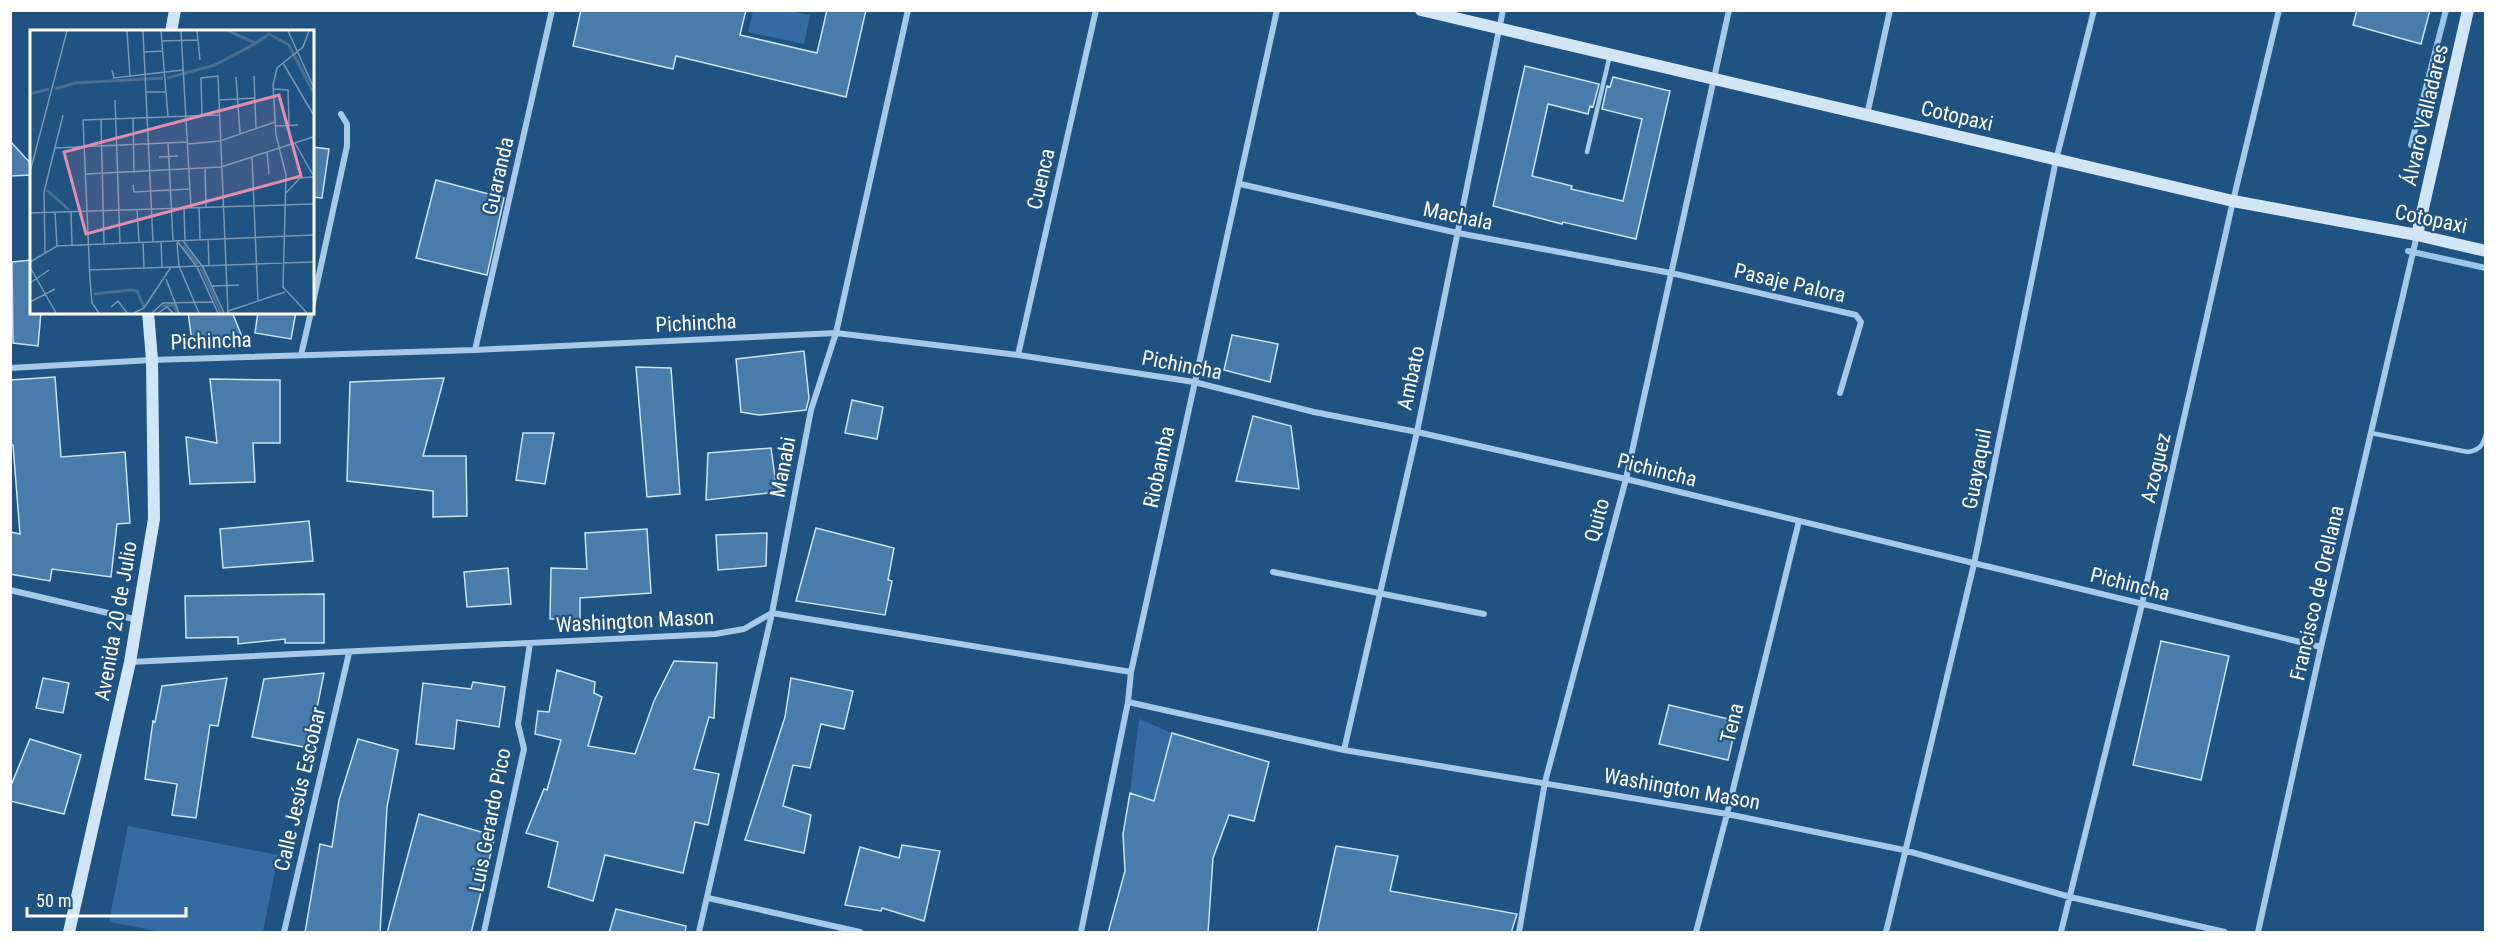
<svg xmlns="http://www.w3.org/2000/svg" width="2496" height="943" viewBox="0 0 2496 943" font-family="'Roboto Condensed',sans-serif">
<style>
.green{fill:#346ca1}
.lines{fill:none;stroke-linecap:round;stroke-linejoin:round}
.stream{stroke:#9bc5ea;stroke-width:6}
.building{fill:#497cab;stroke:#cbe2f7;stroke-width:1.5}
.lane{stroke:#a7c9e9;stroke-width:4.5}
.street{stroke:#a7c9e9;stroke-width:6}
.secondary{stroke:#d2e5f7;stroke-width:12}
.labels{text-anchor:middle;stroke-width:4.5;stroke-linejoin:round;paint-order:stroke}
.street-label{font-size:21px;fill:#fff;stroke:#205282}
.inset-river{fill:none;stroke:#4b6f92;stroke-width:3}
.inset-road{fill:none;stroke:#7997b4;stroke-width:1.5}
.view{fill:#e08cad;fill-opacity:0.15;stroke:#e08cad;stroke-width:3}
.inset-edge{fill:none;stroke:#fff;stroke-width:3}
</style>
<rect width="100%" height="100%" fill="#205282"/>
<path class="green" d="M 753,11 L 789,11 L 810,15 L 804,44 L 748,32 Z
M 1139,719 L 1172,733 L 1155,801 L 1130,793 Z
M 128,826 L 278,855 L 263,932 L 163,932 L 109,922 Z"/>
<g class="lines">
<path class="stream" d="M 2411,145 L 2446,10
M 2408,251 L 2486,268"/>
</g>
<path class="building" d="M 581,10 L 746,10 L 740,35 L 817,53 L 827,10 L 866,10 L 846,97 L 676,56 L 673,69 L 573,46 Z
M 2357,10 L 2430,10 L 2421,44 L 2353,25 Z
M 1525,66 L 1599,84 L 1593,107 L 1590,106 L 1588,114 L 1548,104 L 1532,176 L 1572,186 L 1571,189 L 1623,201 L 1642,119 L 1602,109 L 1607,86 L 1610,87 L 1613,77 L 1670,91 L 1636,239 L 1563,222 L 1562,224 L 1493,206 Z
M 10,141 L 32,165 L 32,175 L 10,176 Z
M 312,147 L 329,149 L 322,198 L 312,197 Z
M 436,180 L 504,198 L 487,275 L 416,258 Z
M 32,260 L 32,312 L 41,312 L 38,346 L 13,343 L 12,262 Z
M 188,312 L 232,312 L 243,339 L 192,342 Z
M 258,312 L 296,312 L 291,339 L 255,333 Z
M 1232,335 L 1278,344 L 1270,382 L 1224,370 Z
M 804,351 L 809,398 L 806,410 L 759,415 L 741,412 L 736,359 Z
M 636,367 L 671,368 L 680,494 L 647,497 Z
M 55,377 L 61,457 L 125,452 L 130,523 L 117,524 L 111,577 L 52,569 L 50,581 L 10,574 L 10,532 L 20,534 L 13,445 L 10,445 L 10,380 Z
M 444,378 L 423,456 L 466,456 L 467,516 L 433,517 L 433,491 L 347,481 L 350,382 Z
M 210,379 L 280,380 L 280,443 L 253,443 L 255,482 L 190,484 L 186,437 L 217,443 Z
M 852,400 L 883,407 L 877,439 L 845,433 Z
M 1253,416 L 1291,426 L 1299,489 L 1236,481 Z
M 523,433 L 554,433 L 545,484 L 516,480 Z
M 771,448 L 777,492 L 706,500 L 708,453 Z
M 309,521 L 313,561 L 223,568 L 220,529 Z
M 816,528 L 894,548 L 888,580 L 892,581 L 885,615 L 796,601 Z
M 647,529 L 651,593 L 580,598 L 580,619 L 550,619 L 551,568 L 587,569 L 585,533 Z
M 767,533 L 766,566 L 718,570 L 716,535 Z
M 508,568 L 511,604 L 467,607 L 464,572 Z
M 324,594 L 324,643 L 285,643 L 285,639 L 238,644 L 238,637 L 186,638 L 185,596 Z
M 2161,641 L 2229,656 L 2201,780 L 2133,765 Z
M 674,661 L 717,663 L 714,718 L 709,717 L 694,769 L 719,774 L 708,825 L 695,822 L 683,873 L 605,855 L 593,901 L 548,887 L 558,842 L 526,833 L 544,789 L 547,790 L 561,740 L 535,734 L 538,711 L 549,712 L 557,670 L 595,682 L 594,693 L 602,697 L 588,746 L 635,754 L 654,701 Z
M 324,673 L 309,748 L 252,737 L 264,679 Z
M 43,678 L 69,683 L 63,713 L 36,708 Z
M 227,678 L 218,726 L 210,725 L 196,818 L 172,815 L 177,784 L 145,779 L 153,721 L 155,722 L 162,686 Z
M 791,678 L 853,691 L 844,729 L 821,724 L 810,768 L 793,765 L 783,806 L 811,815 L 804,853 L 745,840 L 785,717 Z
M 473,682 L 505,687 L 499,727 L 457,720 L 454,749 L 416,744 L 423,683 L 471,689 Z
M 1669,705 L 1737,721 L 1728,760 L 1659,744 Z
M 1172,733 L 1269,762 L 1254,821 L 1229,815 L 1213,858 L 1208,933 L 1108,933 L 1125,871 L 1123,834 L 1130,793 L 1154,801 Z
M 30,739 L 81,755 L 64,814 L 10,801 L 10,788 Z
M 358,739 L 398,750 L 387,807 L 380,933 L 305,933 L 320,844 L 332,847 L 339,800 Z
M 419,814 L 495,836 L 471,933 L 387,933 Z
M 902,845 L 940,851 L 924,921 L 882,908 L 881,911 L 845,905 L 860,847 L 899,858 Z
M 1336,846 L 1398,856 L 1390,891 L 1517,914 L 1511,933 L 1317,933 Z
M 616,909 L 686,926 L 685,933 L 609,933 Z"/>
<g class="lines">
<path class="lane" d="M 1587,152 L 1610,55
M 2371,433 L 2468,452 C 2480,450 2483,445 2486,434"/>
<path class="street" d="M 1867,115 L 1890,10
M 1240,184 L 1458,233 L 1671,273 L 1856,315 L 1861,322 L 1840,393
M 312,307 L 347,146 L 347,124 L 341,114
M 475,350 L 552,10
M 301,355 L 311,312
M 1018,355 L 1096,10
M 10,368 L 152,360 L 475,350 L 836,333 L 1018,355 L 1194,382 L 1314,412 L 1417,432 L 1626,479 L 2321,647
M 1273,572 L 1484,614
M 10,590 L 138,620
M 130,662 L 715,634 L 744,629 L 772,613 L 1131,672
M 1128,702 L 1344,750 L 1727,814 L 1904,850 L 2070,897 L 2225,932
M 1344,750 L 1417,432 L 1503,10
M 708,898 L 860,932
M 284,932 L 349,653
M 484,932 L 524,749 L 518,724 L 530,643
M 699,932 L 772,613 L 811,410 L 836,333 L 908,10
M 1081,932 L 1128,702 L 1131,672 L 1277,10
M 1519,932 L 1545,782 L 1626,479 L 1729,10
M 1696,932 L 1727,814 L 1799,521
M 1886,932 L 1974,564 L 2056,160 L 2094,10
M 2061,932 L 2142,604 L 2233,201 L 2279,10
M 2258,932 L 2321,647 L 2417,235"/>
<path class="secondary" d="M 1421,10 L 2233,201 L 2417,235 L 2486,251
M 171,32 L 175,10
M 2417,235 L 2468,10
M 69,932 L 130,662 L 154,519 L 152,360 L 148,312"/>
</g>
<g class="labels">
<g class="street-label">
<text transform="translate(2425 115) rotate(-77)" y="7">Álvaro Valladares</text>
<text transform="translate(1957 116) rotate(13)" y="7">Cotopaxi</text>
<text transform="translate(498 176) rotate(-77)" y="7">Guaranda</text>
<text transform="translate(1041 179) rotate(-77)" y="7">Cuenca</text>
<text transform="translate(1458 216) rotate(12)" y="7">Machala</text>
<text transform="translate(2431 219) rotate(12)" y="7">Cotopaxi</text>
<text transform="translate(1790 283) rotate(13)" y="7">Pasaje Palora</text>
<text transform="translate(696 323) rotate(-3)" y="7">Pichincha</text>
<text transform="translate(211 341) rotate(-2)" y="7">Pichincha</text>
<text transform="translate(1182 365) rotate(11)" y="7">Pichincha</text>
<text transform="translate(1411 378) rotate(-78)" y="7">Ambato</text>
<text transform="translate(783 467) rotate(-79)" y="7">Manabi</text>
<text transform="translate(1159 467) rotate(-78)" y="7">Riobamba</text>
<text transform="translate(2156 468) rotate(-77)" y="7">Azoguez</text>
<text transform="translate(1977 469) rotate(-79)" y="7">Guayaquil</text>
<text transform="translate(1657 470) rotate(14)" y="7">Pichincha</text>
<text transform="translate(1597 520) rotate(-75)" y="7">Quito</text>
<text transform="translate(2130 584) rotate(14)" y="7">Pichincha</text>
<text transform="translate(2317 593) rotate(-77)" y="7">Francisco de Orellana</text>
<text transform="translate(116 621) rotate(-80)" y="7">Avenida 20 de Julio</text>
<text transform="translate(635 621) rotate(-3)" y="7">Washington Mason</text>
<text transform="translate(1732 723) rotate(-76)" y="7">Tena</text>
<text transform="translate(300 789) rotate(-77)" y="7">Calle Jesús Escobar</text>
<text transform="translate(1682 789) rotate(10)" y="7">Washington Mason</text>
<text transform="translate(490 820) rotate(-79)" y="7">Luis Gerardo Pico</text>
</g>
</g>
<g transform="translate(30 30)">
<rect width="284" height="284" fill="#205282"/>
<path class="inset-river" d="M 198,1 L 226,13 L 239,4 L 259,15 L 283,62M 137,48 L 185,35 L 226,13M 25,59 L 45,53 L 133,48M 0,64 L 19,59M 17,160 L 39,180M 153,216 L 168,234M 171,238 L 191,283M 101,260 L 107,261 L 114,277M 64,264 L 101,260M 132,276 L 144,275 L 147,282"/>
<path class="inset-road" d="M 97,1 L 100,46M 113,1 L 123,212M 131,1 L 138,87M 151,1 L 161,178M 167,1 L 170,30M 258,1 L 283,56M 131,11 L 168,10M 114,22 L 132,21M 253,33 L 283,84M 82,40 L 84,48 L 153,40M 224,46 L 226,98M 206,47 L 210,103M 243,59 L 258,60 L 259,95M 116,62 L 135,62M 85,70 L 90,213M 189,70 L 225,68M 172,86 L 171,48 L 188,46 L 198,283M 103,88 L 104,143M 71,90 L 74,214M 246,96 L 268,95M 138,112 L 143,210M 265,113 L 283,145M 158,114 L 190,111 L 245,92M 25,118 L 157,112M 237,122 L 239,144M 129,127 L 148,126M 222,127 L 228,271M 175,139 L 176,177M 0,142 L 37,1M 56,144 L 191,137 L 283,107M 103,155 L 104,162 L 160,159M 256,163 L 270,148 L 283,147M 169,177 L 170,210M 154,178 L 155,210M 107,179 L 109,212M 25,182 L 27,216M 41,182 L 42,215M 0,183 L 283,174M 178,209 L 179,236M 131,211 L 132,237M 147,211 L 167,237 L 188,283M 153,211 L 173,237 L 194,283M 113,212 L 114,238M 147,213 L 149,236 L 169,283M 15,222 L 14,162 L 33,85M 0,232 L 27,216 L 283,205M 0,237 L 26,283M 59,240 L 283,232M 136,249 L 149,283M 0,253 L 19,240M 182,256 L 209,255M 0,272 L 25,259M 81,277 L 88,271 L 97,283M 198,281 L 255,262M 69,283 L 62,273 L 60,250 L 53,90 L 189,85M 104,283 L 114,278 L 141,237M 122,283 L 133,273 L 184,272M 128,283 L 137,277 L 143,283M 277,283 L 253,257 L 256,145 L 246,105 L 243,55 L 247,38 L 273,17 L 279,1"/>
<path class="view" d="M 249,65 L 271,146 L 56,204 L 34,122 Z"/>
<rect width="284" height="284" class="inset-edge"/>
</g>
<rect width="2496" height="943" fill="none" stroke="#ffffff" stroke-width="24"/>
<path d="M27 907v9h159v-9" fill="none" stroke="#ffffff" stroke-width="3"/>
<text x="36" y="907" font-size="18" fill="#ffffff" stroke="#205282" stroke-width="4.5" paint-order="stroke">50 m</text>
</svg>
